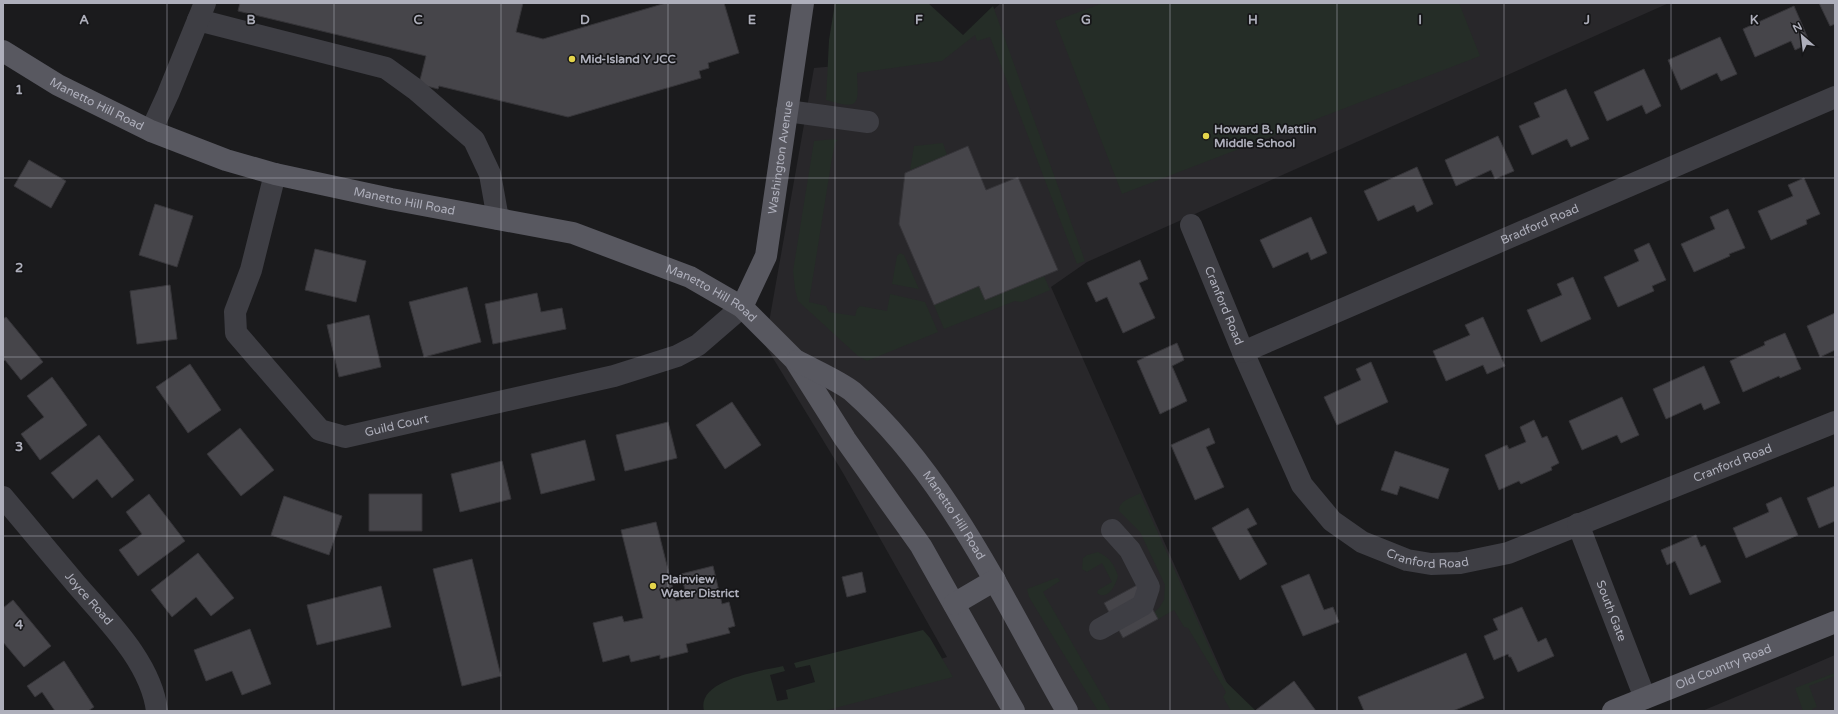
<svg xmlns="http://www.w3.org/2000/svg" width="1838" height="714" viewBox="0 0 1838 714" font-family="'Varela Round',sans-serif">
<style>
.built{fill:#28272a}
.green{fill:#252d27}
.building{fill:#46454a;stroke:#363539}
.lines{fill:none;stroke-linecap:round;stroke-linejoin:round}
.minor{stroke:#3e3e44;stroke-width:22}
.major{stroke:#585860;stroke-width:22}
.grid{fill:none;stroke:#aeafbb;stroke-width:1;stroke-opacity:0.55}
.poi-dot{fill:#e4d44b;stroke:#161618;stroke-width:1.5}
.labels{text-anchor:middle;stroke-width:3.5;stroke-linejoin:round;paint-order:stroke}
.poi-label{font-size:12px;font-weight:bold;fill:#aeafbb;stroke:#161618;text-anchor:start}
.street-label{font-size:12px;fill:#aeafbb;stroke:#161618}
.grid-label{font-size:13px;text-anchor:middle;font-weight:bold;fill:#aeafbb;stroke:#161618;stroke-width:3.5;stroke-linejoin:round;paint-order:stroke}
</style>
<rect width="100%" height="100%" fill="#1b1b1d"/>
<path class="built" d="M 1001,3 L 1669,3 L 1087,262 L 1051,287 L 1226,681 L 1242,711 L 779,711 L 947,657 L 843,473 L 765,345 L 814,68 L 938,57 Z
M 1835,655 L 1835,711 L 1702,711 L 1786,676 Z"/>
<path class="green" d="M 835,3 L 928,3 L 963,35 L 993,6 L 1085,261 L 1077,264 L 990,37 L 977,41 L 975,35 L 942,61 L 857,73 C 858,103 862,111 826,100 L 829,40 Z
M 1103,3 L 1459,3 L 1480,56 L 1122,194 L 1055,21 Z
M 834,139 L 838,140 L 835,143 L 832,158 L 809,302 L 826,306 L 829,312 L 855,316 L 857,309 L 860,306 L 887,311 L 890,294 L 925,302 L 938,332 L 867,361 L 858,356 L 798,301 L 795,289 L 793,271 L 814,141 Z
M 943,143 L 947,155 L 910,170 L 914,146 Z
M 900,253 L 904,255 L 919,289 L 892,284 L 897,256 Z
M 1044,276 L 1050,290 L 1022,302 L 1015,301 L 944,329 L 934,305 L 979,286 L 985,300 Z
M 1140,493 L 1224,680 L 1256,711 L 1231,711 L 1223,697 L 1226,692 L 1188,628 L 1184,627 L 1174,610 L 1155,621 L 1151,615 L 1159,608 L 1164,600 L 1165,585 L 1140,532 L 1119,511 C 1119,500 1132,498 1140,493 Z
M 1098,552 C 1110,558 1114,564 1118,576 C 1116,585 1108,601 1097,593 L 1098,590 L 1112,582 L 1102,563 L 1087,572 L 1082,569 L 1083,558 L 1087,555 Z
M 1056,578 L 1058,578 L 1060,581 L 1043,592 L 1111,711 L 1098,711 L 1029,597 L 1027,589 Z
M 923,630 L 930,638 L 953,677 L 824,711 L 704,711 C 696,679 762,671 783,666 L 785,671 L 770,675 L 777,701 L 788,699 L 786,690 L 815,682 L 810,665 L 796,668 L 794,663 Z
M 1835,673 L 1835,676 L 1809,686 L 1817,707 L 1812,709 L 1813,711 L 1803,711 L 1795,688 Z"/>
<path class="building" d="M 240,3 L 523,3 L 516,32 L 543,39 L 666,3 L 724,3 L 739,53 L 708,63 L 709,68 L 699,71 L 701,78 L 568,117 L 439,86 L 438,89 L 419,84 L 426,56 L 238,11 Z
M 1819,3 L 1835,3 L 1835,24 L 1830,26 Z
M 1794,6 L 1810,43 L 1795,50 L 1791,41 L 1755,57 L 1743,29 Z
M 1720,37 L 1737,74 L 1721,81 L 1717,73 L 1681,90 L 1668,60 Z
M 1644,69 L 1661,106 L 1646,114 L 1642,105 L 1607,121 L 1594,92 Z
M 1566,89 L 1589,139 L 1571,147 L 1567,139 L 1532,155 L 1519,126 L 1540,117 L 1534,103 Z
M 1498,136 L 1514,171 L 1495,179 L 1491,170 L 1456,186 L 1445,160 Z
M 968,146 L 986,190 L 1018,177 L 1058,270 L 985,300 L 979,286 L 934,305 L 899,224 L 905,173 Z
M 29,160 L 66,181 L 51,208 L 14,186 Z
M 1417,167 L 1433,204 L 1417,212 L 1414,205 L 1378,221 L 1364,191 Z
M 1804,178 L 1820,214 L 1806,220 L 1807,224 L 1771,240 L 1758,211 L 1793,196 L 1788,185 Z
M 155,204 L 193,216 L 177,267 L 139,255 Z
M 1728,209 L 1745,248 L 1729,254 L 1730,256 L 1694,272 L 1681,244 L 1715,229 L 1710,217 Z
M 1311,217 L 1327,253 L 1311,260 L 1308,252 L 1273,268 L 1260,240 Z
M 1649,243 L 1666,280 L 1652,286 L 1654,291 L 1618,307 L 1604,277 L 1639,261 L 1634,250 Z
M 315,249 L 366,261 L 356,302 L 305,290 Z
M 1140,260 L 1148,279 L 1139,283 L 1155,318 L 1123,333 L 1107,297 L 1096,302 L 1087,283 Z
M 1573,277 L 1591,319 L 1541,342 L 1527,310 L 1562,295 L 1557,284 Z
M 170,285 L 177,339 L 137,344 L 130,291 Z
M 467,287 L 481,342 L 424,357 L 409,302 Z
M 537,293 L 541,312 L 562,308 L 566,329 L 493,344 L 485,304 Z
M 1835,313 L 1835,350 L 1820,357 L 1807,326 Z
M 369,315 L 381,367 L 339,377 L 327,325 Z
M 6,317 L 43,362 L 21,380 L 5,360 L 3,362 L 3,319 Z
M 1483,317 L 1505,366 L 1487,374 L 1483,365 L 1446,381 L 1433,351 L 1470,335 L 1465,325 Z
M 1785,333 L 1801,369 L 1780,378 L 1779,376 L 1743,392 L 1730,361 L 1765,345 L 1764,342 Z
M 1177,343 L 1184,360 L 1172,366 L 1187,401 L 1160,414 L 1137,361 Z
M 1371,362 L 1388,402 L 1337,425 L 1324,397 L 1361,380 L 1356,369 Z
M 190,364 L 221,410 L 188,433 L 156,387 Z
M 1704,366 L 1720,403 L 1704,410 L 1701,403 L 1666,419 L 1653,389 Z
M 52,377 L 87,425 L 40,460 L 21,434 L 44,417 L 27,396 Z
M 1622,397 L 1639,435 L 1621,443 L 1617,435 L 1582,450 L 1569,421 Z
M 732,402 L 761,445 L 725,469 L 696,425 Z
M 1534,420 L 1542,438 L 1547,436 L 1559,463 L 1551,467 L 1552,470 L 1521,484 L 1519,481 L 1499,490 L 1485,455 L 1507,445 L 1509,449 L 1526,442 L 1520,427 Z
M 668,422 L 677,458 L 625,471 L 616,435 Z
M 240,428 L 274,470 L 241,496 L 207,454 Z
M 1209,428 L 1215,443 L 1206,447 L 1224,487 L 1195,500 L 1171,445 Z
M 99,435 L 134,480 L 112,498 L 97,479 L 73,499 L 51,473 Z
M 585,440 L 595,480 L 541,494 L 531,454 Z
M 1395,451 L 1449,469 L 1438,499 L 1400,486 L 1397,495 L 1381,490 Z
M 502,461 L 511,499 L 460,512 L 451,474 Z
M 1835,486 L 1835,521 L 1819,528 L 1807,498 Z
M 149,494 L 185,541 L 138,576 L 119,550 L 142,534 L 126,512 Z
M 369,494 L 422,494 L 422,531 L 369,531 Z
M 284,496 L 342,516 L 329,555 L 271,535 Z
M 1781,497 L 1798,535 L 1746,558 L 1733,528 L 1769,512 L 1766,504 Z
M 1248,508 L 1257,524 L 1247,529 L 1267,564 L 1240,580 L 1212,528 Z
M 656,522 L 676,601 L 687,598 L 681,574 L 713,566 L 722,604 L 729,602 L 735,626 L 728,628 L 730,633 L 686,644 L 688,652 L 660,659 L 660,655 L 631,662 L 629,655 L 603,662 L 593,623 L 622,616 L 624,622 L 643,618 L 621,530 Z
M 1696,535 L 1701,547 L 1705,545 L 1721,582 L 1690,595 L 1675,561 L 1667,565 L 1661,550 Z
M 198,553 L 234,598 L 211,616 L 196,597 L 172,617 L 151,590 Z
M 472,559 L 501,676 L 462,686 L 433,569 Z
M 862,572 L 866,592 L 847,597 L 842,577 Z
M 1309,574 L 1324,610 L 1333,607 L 1339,622 L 1303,636 L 1281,586 Z
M 1139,584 L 1158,619 L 1123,638 L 1104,603 Z
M 381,586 L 391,627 L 317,645 L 307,605 Z
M 13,600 L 51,646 L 24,667 L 3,642 L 3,608 Z
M 1522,607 L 1538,642 L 1546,638 L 1554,656 L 1518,672 L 1511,657 L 1509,657 L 1508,654 L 1494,660 L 1484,636 L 1498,630 L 1493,619 Z
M 250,629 L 271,684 L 242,695 L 232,671 L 206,681 L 194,650 Z
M 1466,653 L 1484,698 L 1453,711 L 1364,711 L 1358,697 Z
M 64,661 L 94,707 L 88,711 L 55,711 L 42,692 L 35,697 L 27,686 Z
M 1294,681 L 1316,711 L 1256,711 L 1256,710 Z"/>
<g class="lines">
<g class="minor">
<path d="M 198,20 L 386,68 L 415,89 L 474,140 L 490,174 L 498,219"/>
<path d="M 787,111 L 868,122"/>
<path d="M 151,131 L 168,94 L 205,3"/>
<path id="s1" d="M 275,174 L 251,270 L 235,312 L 236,333 L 320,430 L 345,437 L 614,376 L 655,363 L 677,356 L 698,345 L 742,307"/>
<path id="s2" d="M 1191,225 L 1243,352 L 1302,485 L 1332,521 L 1362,542 L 1407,560 L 1431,564 L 1460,563 L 1508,553 L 1835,422"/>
<path id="s3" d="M 1243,352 L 1835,97"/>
<path id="s4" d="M 3,497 C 27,526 52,555 76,584 C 107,620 151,662 157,711"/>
<path id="s5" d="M 1578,524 L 1645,698"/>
<path d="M 1100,629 L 1143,605 L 1149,587 L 1130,550 L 1112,530"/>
</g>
<g class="major">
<path id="s6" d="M 3,51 L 58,85 L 151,131 L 226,160 L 275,174 L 391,199 L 573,233 L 690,277 L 742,307 L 795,360 L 845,439 L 921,546 L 1014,711"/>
<path id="s7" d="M 742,307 L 766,256 L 803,3"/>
<path id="s8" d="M 797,361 C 812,369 841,382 853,392 C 948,476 1005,603 1067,711"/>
<path d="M 954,604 L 995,580"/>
<path id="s9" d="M 1613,711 L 1835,622"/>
</g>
</g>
<path class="grid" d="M 167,3 L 167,711M 334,3 L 334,711M 501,3 L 501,711M 668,3 L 668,711M 835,3 L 835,711M 1003,3 L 1003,711M 1170,3 L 1170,711M 1337,3 L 1337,711M 1504,3 L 1504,711M 1671,3 L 1671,711M 3,178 L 1835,178M 3,357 L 1835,357M 3,536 L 1835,536"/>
<g class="poi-dot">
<circle cx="572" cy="59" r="4"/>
<circle cx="1206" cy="136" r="4"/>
<circle cx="653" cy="586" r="4"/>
</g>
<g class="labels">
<g class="poi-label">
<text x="580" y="63">Mid-Island Y JCC</text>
<text x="1214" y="133">Howard B. Mattlin<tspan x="1214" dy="14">Middle School</tspan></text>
<text x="661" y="583">Plainview<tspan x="661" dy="14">Water District</tspan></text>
</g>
<g class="street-label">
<text dy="4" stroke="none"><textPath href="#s6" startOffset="108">Manetto Hill Road</textPath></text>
<text dy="4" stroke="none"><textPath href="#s7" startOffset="156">Washington Avenue</textPath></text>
<text dy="4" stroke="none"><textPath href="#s6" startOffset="432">Manetto Hill Road</textPath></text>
<text dy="4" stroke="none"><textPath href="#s3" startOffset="323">Bradford Road</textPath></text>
<text dy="4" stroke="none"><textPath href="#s6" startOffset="755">Manetto Hill Road</textPath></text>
<text dy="4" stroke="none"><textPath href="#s2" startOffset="87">Cranford Road</textPath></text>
<text dy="4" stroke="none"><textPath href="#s1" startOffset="372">Guild Court</textPath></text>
<text dy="4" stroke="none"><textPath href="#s2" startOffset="759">Cranford Road</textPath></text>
<text dy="4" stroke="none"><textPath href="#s8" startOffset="224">Manetto Hill Road</textPath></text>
<text dy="4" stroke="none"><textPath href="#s2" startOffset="435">Cranford Road</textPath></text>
<text dy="4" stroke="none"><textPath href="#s4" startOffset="133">Joyce Road</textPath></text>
<text dy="4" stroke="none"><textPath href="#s5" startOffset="93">South Gate</textPath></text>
<text dy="4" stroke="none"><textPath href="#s9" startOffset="119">Old Country Road</textPath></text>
</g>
</g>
<g class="grid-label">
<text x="84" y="24">A</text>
<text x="251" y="24">B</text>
<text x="418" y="24">C</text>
<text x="585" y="24">D</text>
<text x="752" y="24">E</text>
<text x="919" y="24">F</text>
<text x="1086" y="24">G</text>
<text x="1253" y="24">H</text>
<text x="1420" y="24">I</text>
<text x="1587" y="24">J</text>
<text x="1754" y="24">K</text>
<text x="19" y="94">1</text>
<text x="19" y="272">2</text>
<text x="19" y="451">3</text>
<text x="19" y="629">4</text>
</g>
<rect width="1838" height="714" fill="none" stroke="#aeafbb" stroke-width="8"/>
<g transform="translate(1802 36) rotate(332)" stroke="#161618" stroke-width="3" paint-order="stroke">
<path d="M0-3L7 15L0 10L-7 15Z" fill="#aeafbb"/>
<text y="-6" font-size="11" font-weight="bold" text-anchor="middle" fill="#aeafbb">N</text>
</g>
</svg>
